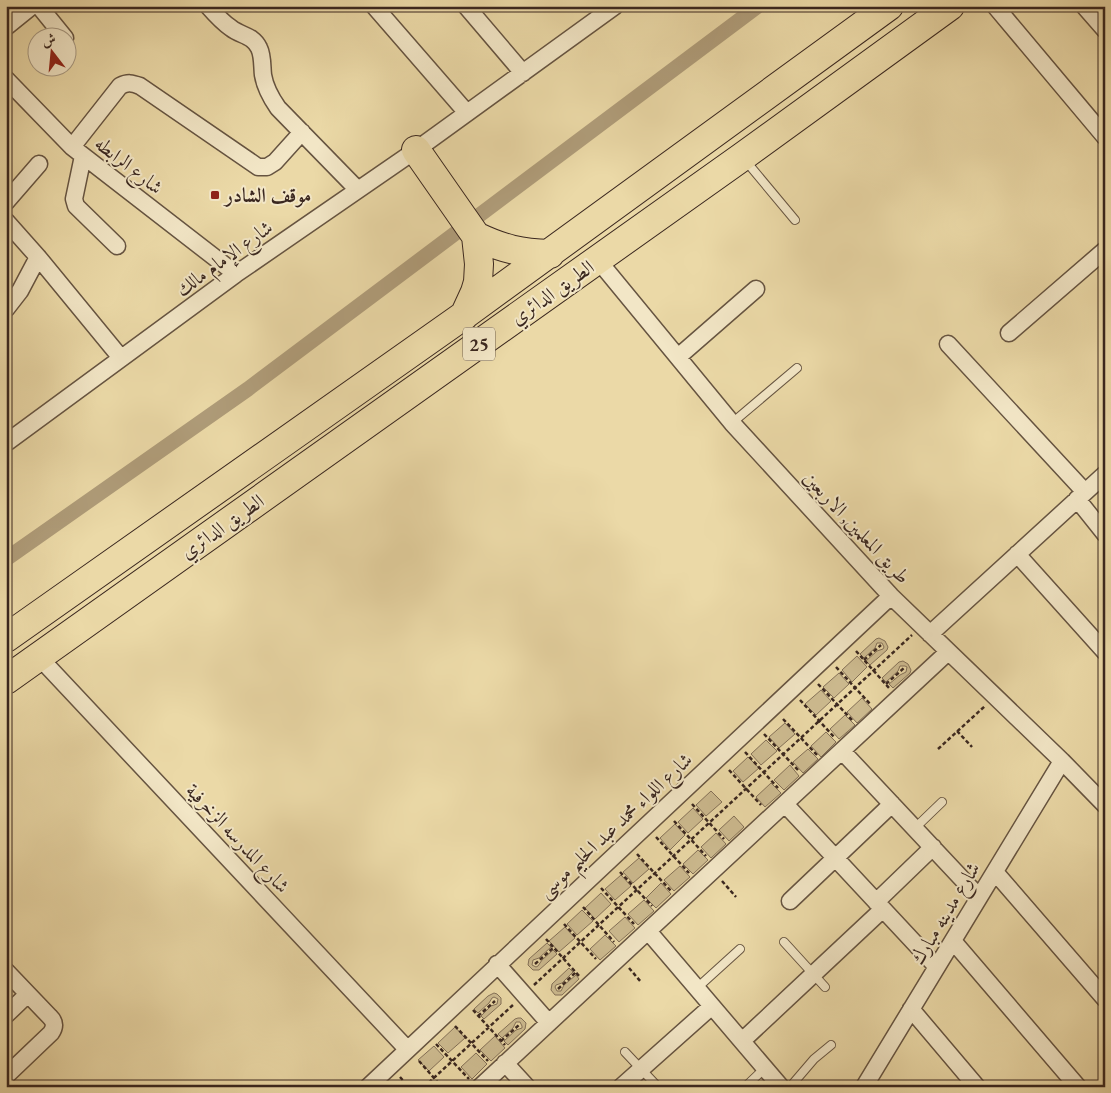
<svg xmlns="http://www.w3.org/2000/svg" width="1111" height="1093" viewBox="0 0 1111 1093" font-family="'EB Garamond',Amiri,serif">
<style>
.green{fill:#cdbb90;stroke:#847158}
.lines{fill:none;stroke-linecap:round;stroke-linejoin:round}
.canal{stroke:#af9c79;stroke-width:15}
.service-casing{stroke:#665441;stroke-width:10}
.minor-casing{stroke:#665441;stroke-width:19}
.trunk-casing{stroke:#3a271f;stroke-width:30}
.path{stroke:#3a271f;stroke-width:2.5;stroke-dasharray:4 2.5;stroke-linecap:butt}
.service{stroke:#f2e6c6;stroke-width:8}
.minor{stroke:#f2e6c6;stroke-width:16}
.trunk{stroke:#ebd9a7;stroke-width:28}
.poi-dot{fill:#8f2418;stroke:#f2e6c6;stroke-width:2}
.labels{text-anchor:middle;stroke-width:4;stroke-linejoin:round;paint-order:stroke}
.shield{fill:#f2e6c6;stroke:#716051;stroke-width:1}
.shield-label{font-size:19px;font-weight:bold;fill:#3a271f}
.street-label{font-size:20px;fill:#3a271f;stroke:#f2e6c6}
.poi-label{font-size:20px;font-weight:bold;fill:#3a271f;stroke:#f2e6c6;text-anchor:start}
</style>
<rect width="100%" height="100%" fill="#ebd9a7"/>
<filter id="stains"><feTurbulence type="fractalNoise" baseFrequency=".004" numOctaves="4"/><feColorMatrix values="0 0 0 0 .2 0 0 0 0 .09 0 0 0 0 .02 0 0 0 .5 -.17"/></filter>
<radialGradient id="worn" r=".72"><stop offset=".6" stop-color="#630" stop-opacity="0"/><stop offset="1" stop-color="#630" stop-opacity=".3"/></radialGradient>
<path class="green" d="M 879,638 L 885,641 L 888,647 L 887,650 L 870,665 L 866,661 L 877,651 L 883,649 L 884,647 L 882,643 L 877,643 L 875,648 L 864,658 L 860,654 L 876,639 Z
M 857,656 L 867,667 L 852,682 L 842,670 Z
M 903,661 L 908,664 L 911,670 L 910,673 L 893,688 L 889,684 L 900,675 L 906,672 L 907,667 L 905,666 L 900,666 L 898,671 L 886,682 L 882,678 L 899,662 Z
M 839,673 L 849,684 L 834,698 L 823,687 Z
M 821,690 L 831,701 L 816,715 L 805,704 Z
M 862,698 L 872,709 L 857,723 L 847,712 Z
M 845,715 L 855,725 L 839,739 L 830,729 Z
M 785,723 L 795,734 L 779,748 L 769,737 Z
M 826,732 L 836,742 L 821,757 L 811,746 Z
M 766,740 L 777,751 L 761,765 L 751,754 Z
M 808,749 L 818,759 L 803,773 L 793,762 Z
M 748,757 L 759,768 L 743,782 L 733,771 Z
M 790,765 L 799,776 L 784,790 L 774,780 Z
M 771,783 L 781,793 L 765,807 L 756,797 Z
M 711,791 L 722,802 L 706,816 L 696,805 Z
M 693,808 L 703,819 L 688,833 L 678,822 Z
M 734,816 L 744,827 L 729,841 L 719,830 Z
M 675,824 L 685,835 L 670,850 L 660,838 Z
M 716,833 L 726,844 L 711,858 L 701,847 Z
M 698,850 L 708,860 L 693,874 L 683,864 Z
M 639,858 L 649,869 L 633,883 L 623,872 Z
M 680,866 L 690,877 L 674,891 L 664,880 Z
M 621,875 L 631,886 L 615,900 L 605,889 Z
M 661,883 L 671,894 L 656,908 L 646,898 Z
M 601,893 L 611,904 L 595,919 L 585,908 Z
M 644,900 L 654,911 L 638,925 L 628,914 Z
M 582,910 L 593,921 L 577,935 L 567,924 Z
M 625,917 L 635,928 L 619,942 L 609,931 Z
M 565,927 L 575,938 L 559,952 L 549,941 Z
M 605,935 L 616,946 L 600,960 L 590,949 Z
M 547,943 L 551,947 L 539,958 L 533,960 L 532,965 L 536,967 L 538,966 L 542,960 L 553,950 L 557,954 L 539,970 L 533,970 L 528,965 L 529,959 Z
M 569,968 L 573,972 L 562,983 L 556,985 L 555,987 L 557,991 L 561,991 L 564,985 L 576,975 L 579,979 L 562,995 L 555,995 L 551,990 L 552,984 Z
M 494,993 L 497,994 L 501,998 L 501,1004 L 484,1019 L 481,1016 L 491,1006 L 497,1004 L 498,999 L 494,997 L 492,998 L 489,1003 L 478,1013 L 474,1009 L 488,996 Z
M 518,1018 L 521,1018 L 526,1023 L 525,1029 L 508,1045 L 504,1041 L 516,1030 L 522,1028 L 522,1026 L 520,1022 L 516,1022 L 513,1028 L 502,1038 L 498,1034 L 515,1019 Z
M 455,1027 L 465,1038 L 448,1053 L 438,1043 Z
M 495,1036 L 505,1048 L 491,1061 L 480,1050 Z
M 434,1046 L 444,1057 L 429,1071 L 418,1060 Z
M 476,1053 L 487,1064 L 472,1079 L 461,1067 Z"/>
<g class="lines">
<path class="canal" d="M 6,559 L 248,389 L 758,6"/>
<defs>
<path id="service" d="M 745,160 L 795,220
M 732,423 L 797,368
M 915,828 L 942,802
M 784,942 L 825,987
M 697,988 L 740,949
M 625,1052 L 658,1087
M 745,1087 L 765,1068
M 790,1087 L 814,1059 L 831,1045"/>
<path id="minor" d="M 39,6 L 65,38
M 208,6 C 215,14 222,22 231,28 C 241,36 253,35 259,48 C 263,56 262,67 263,75 C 265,87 271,98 278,108 L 358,190
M 374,6 L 467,113
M 466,6 L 523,73
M 995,6 L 1105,137
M 1084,6 L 1105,30
M 6,27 L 32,6
M 6,79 L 72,147 L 236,274
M 72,147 L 120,86 C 128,82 132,83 140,86 L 258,167 L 267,167 L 275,162 L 302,132
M 83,156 L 74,199 L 76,206 L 117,246
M 6,202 L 39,164
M 6,221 L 38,257 L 121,358
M 597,259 L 732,423 L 891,596 L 1062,761 L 1105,805
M 6,309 L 20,291 L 38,257
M 1009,333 L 1105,250
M 948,344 L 1085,492
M 678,357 L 756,289
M 6,443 L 236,274 L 416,150 L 615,6
M 1077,499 L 1105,534
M 1017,554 L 1105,652
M 930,634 L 1105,474
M 38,656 L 407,1049
M 842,751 L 979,897
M 785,804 L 937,967
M 995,872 L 1105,999
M 790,901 L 892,804
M 876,902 L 933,847
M 648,931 L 781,1087
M 953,941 L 1078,1087
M 497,964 L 549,1023
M 6,971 L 50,1017 C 55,1022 55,1027 51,1033 L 6,1076
M 911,1009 L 977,1087
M 6,1015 L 28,994
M 742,1041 L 883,909
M 505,1063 L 527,1087
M 368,1087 L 891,596
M 480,1087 L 948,652
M 621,1087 L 712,1006
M 864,1087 L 1062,761"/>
<path id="trunk" d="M 416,150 L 476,236 L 479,264 L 478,282 L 475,292 L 464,316
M 476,236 C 503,249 521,253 550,254
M 6,638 L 463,316 L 889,6
M 6,680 L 742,157 L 950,6"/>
</defs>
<use href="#service" class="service-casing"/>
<use href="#minor" class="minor-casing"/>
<use href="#trunk" class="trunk-casing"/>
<path class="path" d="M 856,651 L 889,688
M 864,660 L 881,645
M 836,667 L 871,705
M 818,684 L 852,720
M 886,684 L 904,668
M 800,700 L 834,737
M 783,719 L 817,755
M 957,731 L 972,747
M 764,734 L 798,770
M 938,749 L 985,706
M 745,752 L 778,788
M 729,770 L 761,805
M 692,804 L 724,839
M 674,821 L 706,856
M 656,837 L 689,873
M 637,854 L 671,891
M 620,872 L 652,906
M 722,881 L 736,897
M 601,888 L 634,924
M 583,907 L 614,942
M 564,924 L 596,959
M 546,939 L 579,976
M 535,964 L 553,948
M 629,968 L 641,982
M 534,985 L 912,635
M 558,989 L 576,972
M 473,1010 L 505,1045
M 478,1016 L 495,1001
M 455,1026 L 488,1061
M 501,1041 L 519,1025
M 436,1044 L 469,1079
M 419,1061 L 442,1087
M 400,1077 L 409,1087
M 401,1087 L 405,1083
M 424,1087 L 514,1004"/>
<use href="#service" class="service"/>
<use href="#minor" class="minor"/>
<use href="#trunk" class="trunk"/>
</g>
<rect class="poi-dot" x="210" y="190" width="10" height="10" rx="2.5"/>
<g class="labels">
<rect class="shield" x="463" y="327.5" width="32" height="33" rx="4"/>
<g class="shield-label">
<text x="479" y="351">25</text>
</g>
<g class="street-label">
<text transform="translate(129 165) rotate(38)" y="7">شارع الرابطه</text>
<text transform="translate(224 258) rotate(-36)" y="7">شارع الإمام مالك</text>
<text transform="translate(552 292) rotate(-35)" y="7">الطريق الدائري</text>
<text transform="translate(222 526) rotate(-35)" y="7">الطريق الدائري</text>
<text transform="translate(857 527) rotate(47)" y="7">طريق المعلمين, الاربعين</text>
<text transform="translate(615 825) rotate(-43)" y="7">شارع اللواء محمد عبد الحليم موسى</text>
<text transform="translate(238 838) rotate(47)" y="7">شارع المدرسه الزخرفية</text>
<text transform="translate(945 913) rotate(-59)" y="7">شارع مدينه مبارك</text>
</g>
<g class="poi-label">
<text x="225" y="202">موقف الشادر</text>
</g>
</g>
<rect width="1111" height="1093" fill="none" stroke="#ebd9a7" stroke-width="25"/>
<rect x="8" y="8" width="1096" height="1078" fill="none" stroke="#3a271f" stroke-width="2.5"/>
<rect x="12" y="12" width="1086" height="1068" fill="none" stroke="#3a271f"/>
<g transform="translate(52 52) rotate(344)"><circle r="24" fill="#f2e6c6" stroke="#a89a83"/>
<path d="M0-4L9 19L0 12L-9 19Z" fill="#8f2418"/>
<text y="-8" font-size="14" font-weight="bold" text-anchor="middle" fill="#3a271f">ش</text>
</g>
<rect width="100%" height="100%" filter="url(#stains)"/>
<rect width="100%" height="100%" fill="url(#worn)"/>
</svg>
